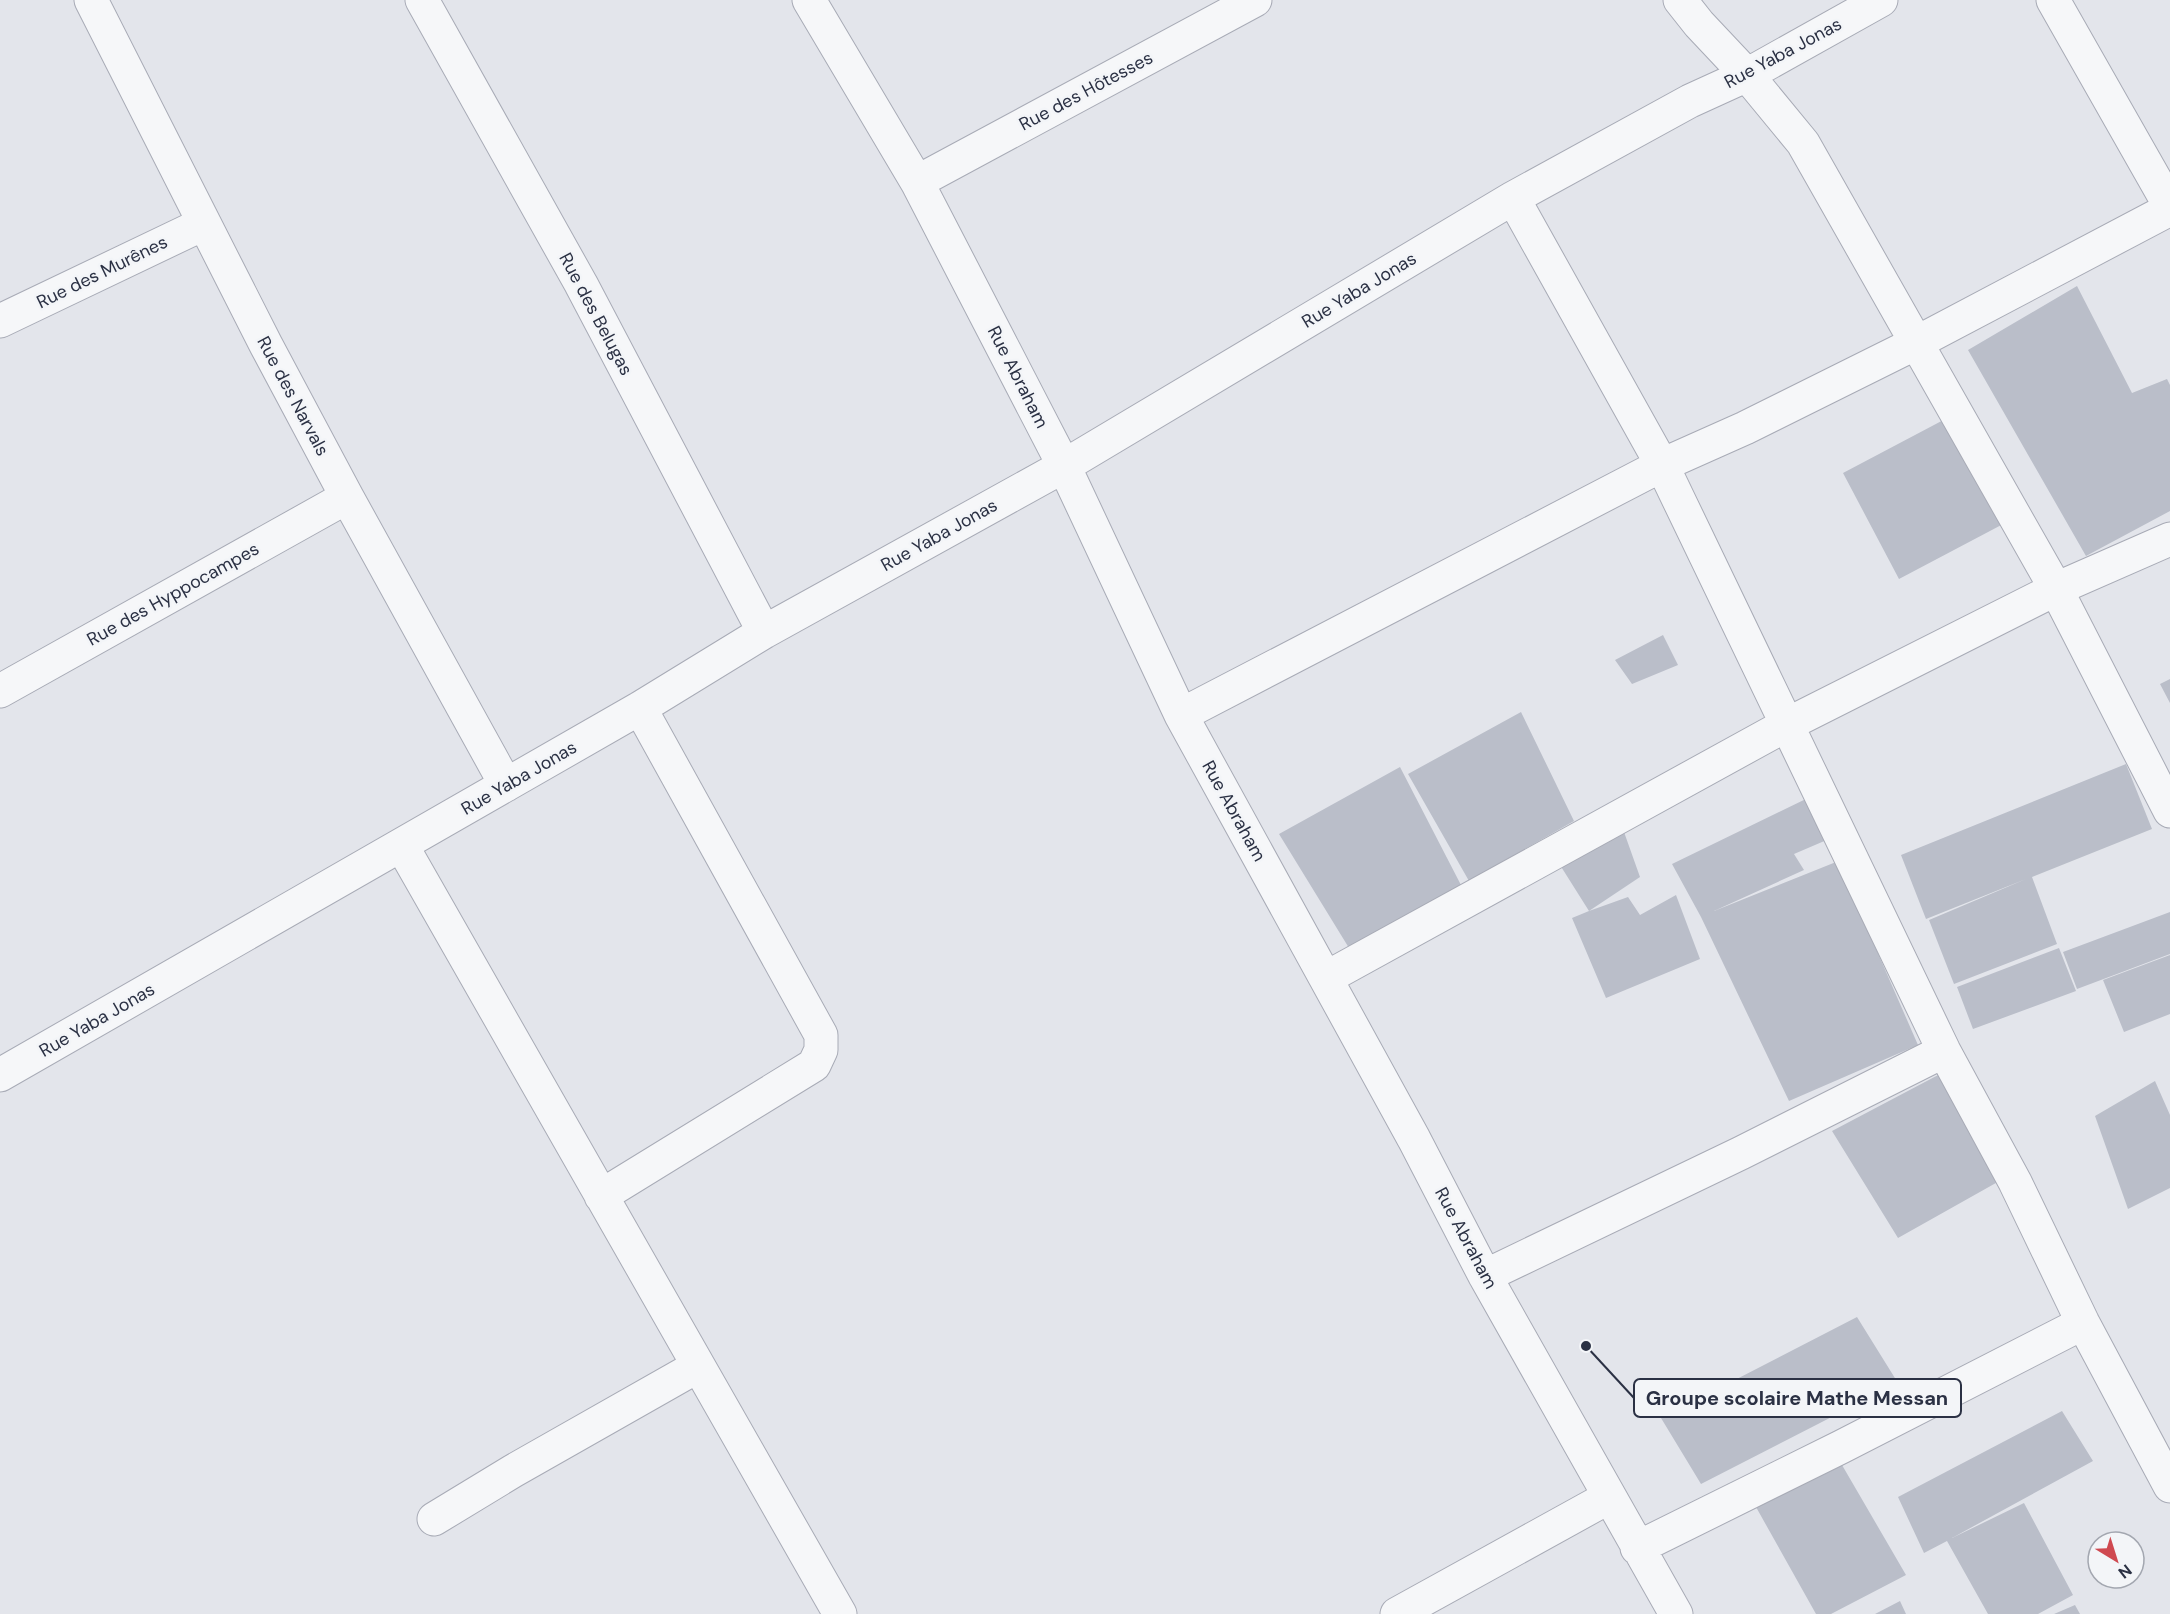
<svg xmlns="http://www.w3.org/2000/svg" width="2170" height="1614" viewBox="0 0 2170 1614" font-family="'DM Sans',sans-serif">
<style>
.building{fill:#babec9}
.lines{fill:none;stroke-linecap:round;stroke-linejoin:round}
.minor-casing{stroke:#a8abb6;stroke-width:35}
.minor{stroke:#f6f7f9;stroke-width:33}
.labels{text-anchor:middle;stroke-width:5;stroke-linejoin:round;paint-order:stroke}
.street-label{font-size:18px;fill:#2b3144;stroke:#f3f5f8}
.leader{fill:none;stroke:#2b3144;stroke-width:2}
.callout-dot{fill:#2b3144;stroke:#f3f5f8;stroke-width:2}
.callout{fill:#f3f5f8;stroke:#2b3144;stroke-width:2}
.callout-label{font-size:20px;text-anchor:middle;font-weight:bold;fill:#2b3144}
</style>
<rect width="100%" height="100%" fill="#e3e5eb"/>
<path class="building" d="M 2077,286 L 2132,393 L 2167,379 L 2170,385 L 2170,511 L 2086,556 L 1968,350 Z
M 1951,416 L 2007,522 L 1899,579 L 1843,473 Z
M 1663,635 L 1678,665 L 1632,684 L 1615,660 Z
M 2170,679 L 2170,703 L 2160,684 Z
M 1521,712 L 1574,821 L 1469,881 L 1408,774 Z
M 2126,764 L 2152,829 L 2032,877 L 2057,944 L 1954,984 L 1929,920 L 2026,879 L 1926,919 L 1901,855 Z
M 1400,767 L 1462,887 L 1349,948 L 1279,834 Z
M 1810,797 L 1829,839 L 1794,854 L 1804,870 L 1714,911 L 1841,860 L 1859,910 L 1918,1045 L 1789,1101 L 1701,917 L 1672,864 Z
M 1624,832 L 1640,877 L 1589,911 L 1628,897 L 1640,915 L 1676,895 L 1700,959 L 1606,998 L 1572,918 L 1589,911 L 1560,865 Z
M 2170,912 L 2170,954 L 2077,989 L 2063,952 Z
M 2059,948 L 2076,991 L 1973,1029 L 1957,987 Z
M 2170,955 L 2170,1014 L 2124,1032 L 2103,980 Z
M 1942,1073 L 2003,1179 L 1898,1238 L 1832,1131 Z
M 2155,1081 L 2170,1115 L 2170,1188 L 2128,1209 L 2095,1116 Z
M 1857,1317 L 1898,1383 L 1701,1484 L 1661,1418 Z
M 2062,1411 L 2093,1461 L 1952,1538 L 2024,1503 L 2073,1595 L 2038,1614 L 1988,1614 L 1947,1541 L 1924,1553 L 1898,1497 Z
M 1842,1465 L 1906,1575 L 1831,1614 L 1816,1614 L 1756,1507 Z
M 1900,1601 L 1906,1614 L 1875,1614 Z
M 2075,1605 L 2080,1614 L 2054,1614 Z"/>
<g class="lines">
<defs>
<path id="minor" d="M 91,0 L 266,345 L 347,497 L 506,785
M 422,0 L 581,284 L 764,632
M 809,0 L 917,182 L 1064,466 L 1181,715 L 1414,1139 L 1485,1276 L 1676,1614
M 1680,0 L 1699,24 L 1747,75 L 1803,143 L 2056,589 L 2170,811
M 2053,0 L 2170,206
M 917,182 L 1255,0
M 1513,198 L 1662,465 L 1944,1051 L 2015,1182 L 2083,1323 L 2170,1486
M 0,321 L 203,224
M 0,691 L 347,497
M 1181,715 L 1662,465 L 1745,428 L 1916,343 L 2170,209
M 402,846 L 840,1614
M 1326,978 L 1786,725 L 2056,589 L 2170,539
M 0,1075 L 640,708 L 764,632 L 1064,466 L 1513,198 L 1690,101 L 1747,75 L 1881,0
M 601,1196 L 814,1065 L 821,1050 L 821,1035 L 640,708
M 1485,1276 L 1741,1153 L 1944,1051
M 434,1519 L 513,1471 L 698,1366
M 1637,1548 L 1841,1447 L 2083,1323
M 1397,1614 L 1609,1497"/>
</defs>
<use href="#minor" class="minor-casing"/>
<use href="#minor" class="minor"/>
</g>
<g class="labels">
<g class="street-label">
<text transform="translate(1783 53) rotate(-28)" y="6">Rue Yaba Jonas</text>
<text transform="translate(1086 91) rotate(-28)" y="6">Rue des Hôtesses</text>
<text transform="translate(102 272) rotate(-26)" y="6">Rue des Murênes</text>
<text transform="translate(1359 290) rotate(-31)" y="6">Rue Yaba Jonas</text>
<text transform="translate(596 314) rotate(62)" y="6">Rue des Belugas</text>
<text transform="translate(1018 377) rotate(63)" y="6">Rue Abraham</text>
<text transform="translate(293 396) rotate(62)" y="6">Rue des Narvals</text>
<text transform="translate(939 535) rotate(-29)" y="6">Rue Yaba Jonas</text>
<text transform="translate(173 594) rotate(-29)" y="6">Rue des Hyppocampes</text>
<text transform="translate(519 778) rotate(-30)" y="6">Rue Yaba Jonas</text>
<text transform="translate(1234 811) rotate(61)" y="6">Rue Abraham</text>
<text transform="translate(97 1020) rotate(-30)" y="6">Rue Yaba Jonas</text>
<text transform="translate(1466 1238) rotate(62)" y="6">Rue Abraham</text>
</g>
</g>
<path class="leader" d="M1586 1346L1634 1398"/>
<circle class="callout-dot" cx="1586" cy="1346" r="6"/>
<rect class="callout" x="1634" y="1379" width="327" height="38" rx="6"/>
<g class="callout-label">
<text x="1797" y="1405">Groupe scolaire Mathe Messan</text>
</g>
<g transform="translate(2116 1560) rotate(142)"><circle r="28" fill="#f3f5f8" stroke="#a3a7b0" stroke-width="1.5"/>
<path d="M0-4.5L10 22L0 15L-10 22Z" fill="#cf4950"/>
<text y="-9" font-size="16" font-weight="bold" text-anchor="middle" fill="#2b3144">N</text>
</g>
</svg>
